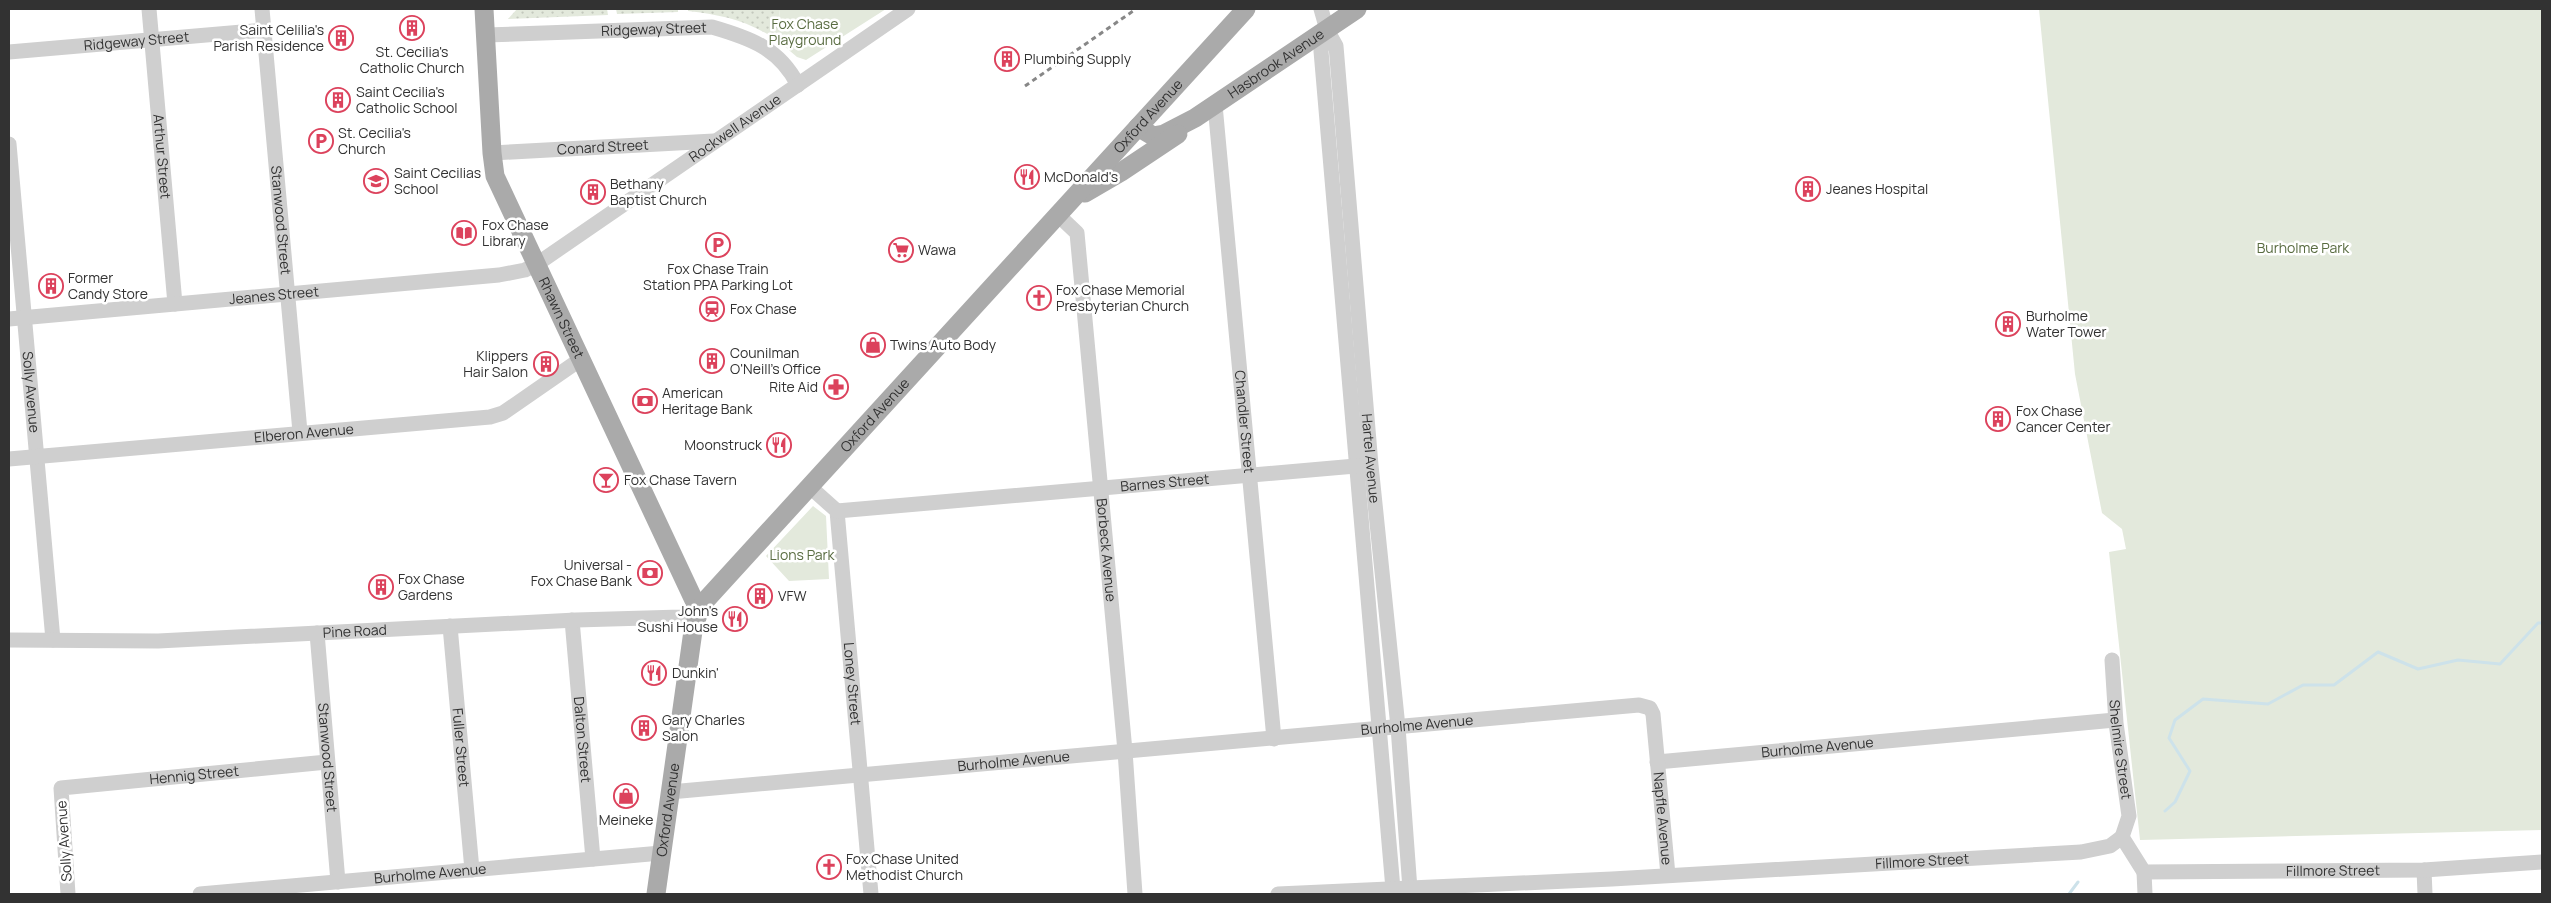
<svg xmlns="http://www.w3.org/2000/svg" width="2551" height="903" viewBox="0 0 2551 903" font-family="Manrope,sans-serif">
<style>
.grass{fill:url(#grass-dots)}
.green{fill:#e3e9dc}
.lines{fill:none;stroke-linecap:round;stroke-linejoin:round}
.stream{stroke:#cde2ea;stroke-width:3}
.minor{stroke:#cfcfcf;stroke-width:15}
.major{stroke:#aaa;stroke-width:19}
.rail{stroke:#878787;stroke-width:3;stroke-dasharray:5 4;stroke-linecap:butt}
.labels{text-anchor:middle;stroke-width:5;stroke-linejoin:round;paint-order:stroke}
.park-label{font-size:14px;fill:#596c41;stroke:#fff}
.street-label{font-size:14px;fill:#323232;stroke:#fff}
.poi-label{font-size:14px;fill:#323232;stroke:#fff;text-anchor:start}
</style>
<defs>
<pattern id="grass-dots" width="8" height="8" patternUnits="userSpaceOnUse" patternTransform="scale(1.25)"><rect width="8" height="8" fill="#e3e9dc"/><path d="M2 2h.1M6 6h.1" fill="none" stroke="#c3c8bd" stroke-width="1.8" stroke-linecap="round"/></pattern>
</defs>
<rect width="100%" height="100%" fill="#fff"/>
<path class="grass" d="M 517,9 L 607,9 L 608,15 L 508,19 Z
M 616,9 L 678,9 L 678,12 L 617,14 Z
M 688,9 L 779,9 L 783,45 C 754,22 724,15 688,11 Z"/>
<path class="green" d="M 779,9 L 886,9 L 806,60 L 797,57 L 783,45 Z
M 2039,9 L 2542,9 L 2542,830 L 2140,840 L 2109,552 L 2126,549 L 2122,529 L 2102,513 L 2075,374 Z
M 813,506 L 826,516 L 829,579 L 789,581 L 766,556 Z"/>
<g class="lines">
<path class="stream" d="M 2165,811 L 2175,802 L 2190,771 L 2169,738 L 2175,720 L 2203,699 L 2268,704 L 2303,685 L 2334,685 L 2378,652 L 2418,669 L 2458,660 L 2500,664 L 2538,623 L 2542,623
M 2069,894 L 2078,882"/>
<g class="minor">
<path id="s1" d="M 149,9 L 175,304"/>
<path id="s2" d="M 262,9 L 300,432"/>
<path id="s3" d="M 1321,9 L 1327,30 L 1336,46 L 1371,465 L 1398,727 L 1410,889"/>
<path d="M 1327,30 L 1321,51 L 1393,889"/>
<path id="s4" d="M 486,35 L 712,27 C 750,38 779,48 798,85"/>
<path id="s5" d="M 9,52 L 264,30"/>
<path id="s6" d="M 1215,105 L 1274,739"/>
<path id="s7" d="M 9,144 L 53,640"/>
<path id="s8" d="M 492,153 L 714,141"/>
<path id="s9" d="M 1057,214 L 1077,233 L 1125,751 L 1135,894"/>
<path id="s10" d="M 9,319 L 499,275 L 525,270 L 537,264 L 908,9"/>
<path id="s11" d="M 9,459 L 490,417 L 503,413 L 581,359"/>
<path id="s12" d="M 809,486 L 837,511 L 871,894"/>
<path id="s13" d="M 837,511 L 1367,465"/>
<path id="s14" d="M 572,620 L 593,859"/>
<path id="s15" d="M 450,626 L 472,870"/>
<path id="s16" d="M 317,633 L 338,882"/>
<path id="s17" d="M 9,640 L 158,641 L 576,620 L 681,617 L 699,611"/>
<path id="s18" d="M 2112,660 L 2116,723 L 2129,816 L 2122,837"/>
<path id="s19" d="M 1657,762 L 2115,720"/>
<path id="s20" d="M 670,792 L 1639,705 L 1650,708 L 1653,714 L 1668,875"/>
<path d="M 2424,870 L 2425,894"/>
<path d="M 2144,872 L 2145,894"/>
<path id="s21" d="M 68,894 L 61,788 L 327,762"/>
<path id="s22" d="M 200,894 L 661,853"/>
<path id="s23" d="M 1278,894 L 1612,879 L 2081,852 L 2110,846 L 2122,837 L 2144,872 L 2424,870 L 2542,862"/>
</g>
<g class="major">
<path id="s24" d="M 484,9 L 492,153 L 495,176 L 699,611"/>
<path id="s25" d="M 1138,127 L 1153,136 L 1164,134 L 1195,118 L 1357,9"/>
<path d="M 1085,193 L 1121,172 L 1178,134"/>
<path id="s26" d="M 656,894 L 693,631 L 699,611 L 705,601 L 1246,9"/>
</g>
<path class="rail" d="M 1025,86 L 1136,9"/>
</g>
<defs>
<symbol id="building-ring" viewBox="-11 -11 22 22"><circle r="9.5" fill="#fff" stroke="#dc425c" stroke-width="1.5"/><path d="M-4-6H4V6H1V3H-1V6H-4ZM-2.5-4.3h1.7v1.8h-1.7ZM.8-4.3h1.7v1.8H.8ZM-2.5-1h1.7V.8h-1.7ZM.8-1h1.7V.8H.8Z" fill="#dc425c"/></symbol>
<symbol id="parking-ring" viewBox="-11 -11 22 22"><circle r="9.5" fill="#fff" stroke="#dc425c" stroke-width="1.5"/><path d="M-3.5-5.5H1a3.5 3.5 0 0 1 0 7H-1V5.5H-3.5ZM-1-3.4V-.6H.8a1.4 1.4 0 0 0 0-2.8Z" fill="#dc425c"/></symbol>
<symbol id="restaurant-ring" viewBox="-11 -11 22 22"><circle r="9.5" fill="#fff" stroke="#dc425c" stroke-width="1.5"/><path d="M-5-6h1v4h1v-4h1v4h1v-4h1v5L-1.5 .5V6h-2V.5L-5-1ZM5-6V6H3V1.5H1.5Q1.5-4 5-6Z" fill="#dc425c"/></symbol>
<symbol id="school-ring" viewBox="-11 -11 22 22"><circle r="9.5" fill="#fff" stroke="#dc425c" stroke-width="1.5"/><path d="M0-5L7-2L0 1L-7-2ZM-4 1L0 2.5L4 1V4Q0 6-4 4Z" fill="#dc425c"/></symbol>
<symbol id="library-ring" viewBox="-11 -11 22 22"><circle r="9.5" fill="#fff" stroke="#dc425c" stroke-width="1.5"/><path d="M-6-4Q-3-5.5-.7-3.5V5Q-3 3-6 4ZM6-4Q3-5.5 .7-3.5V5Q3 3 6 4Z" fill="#dc425c"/></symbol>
<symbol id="supermarket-ring" viewBox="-11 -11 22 22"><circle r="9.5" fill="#fff" stroke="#dc425c" stroke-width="1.5"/><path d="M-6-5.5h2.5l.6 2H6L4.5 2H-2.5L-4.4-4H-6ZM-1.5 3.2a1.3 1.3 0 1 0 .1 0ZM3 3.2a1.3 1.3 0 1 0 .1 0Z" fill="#dc425c"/></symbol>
<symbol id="church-ring" viewBox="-11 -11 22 22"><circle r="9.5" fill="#fff" stroke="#dc425c" stroke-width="1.5"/><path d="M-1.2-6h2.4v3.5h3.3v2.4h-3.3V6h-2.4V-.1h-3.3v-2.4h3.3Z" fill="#dc425c"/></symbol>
<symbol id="station-ring" viewBox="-11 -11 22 22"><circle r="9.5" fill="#fff" stroke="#dc425c" stroke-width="1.5"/><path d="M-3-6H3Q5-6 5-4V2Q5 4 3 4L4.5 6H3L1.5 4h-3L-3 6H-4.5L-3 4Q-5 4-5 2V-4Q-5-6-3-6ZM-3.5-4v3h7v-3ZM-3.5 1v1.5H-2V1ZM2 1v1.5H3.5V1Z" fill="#dc425c"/></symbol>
<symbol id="shop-ring" viewBox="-11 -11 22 22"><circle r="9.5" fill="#fff" stroke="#dc425c" stroke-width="1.5"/><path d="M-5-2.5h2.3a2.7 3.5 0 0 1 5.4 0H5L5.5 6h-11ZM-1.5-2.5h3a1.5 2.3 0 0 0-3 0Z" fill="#dc425c"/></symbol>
<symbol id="pharmacy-ring" viewBox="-11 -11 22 22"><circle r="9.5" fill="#fff" stroke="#dc425c" stroke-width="1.5"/><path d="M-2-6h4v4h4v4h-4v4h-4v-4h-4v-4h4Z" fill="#dc425c"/></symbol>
<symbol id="bank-ring" viewBox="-11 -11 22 22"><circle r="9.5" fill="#fff" stroke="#dc425c" stroke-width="1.5"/><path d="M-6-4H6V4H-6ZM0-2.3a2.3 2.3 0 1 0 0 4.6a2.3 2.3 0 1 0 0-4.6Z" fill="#dc425c"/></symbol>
<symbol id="bar-ring" viewBox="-11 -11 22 22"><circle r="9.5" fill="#fff" stroke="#dc425c" stroke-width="1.5"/><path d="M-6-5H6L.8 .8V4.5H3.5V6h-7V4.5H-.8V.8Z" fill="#dc425c"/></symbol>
</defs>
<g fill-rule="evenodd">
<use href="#building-ring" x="398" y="14" width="28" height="28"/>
<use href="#building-ring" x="327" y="24" width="28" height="28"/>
<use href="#building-ring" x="993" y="45" width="28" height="28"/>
<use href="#building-ring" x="324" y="86" width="28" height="28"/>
<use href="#parking-ring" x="307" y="127" width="28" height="28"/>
<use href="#restaurant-ring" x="1013" y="163" width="28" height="28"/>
<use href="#school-ring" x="362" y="167" width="28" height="28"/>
<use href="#building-ring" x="1794" y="175" width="28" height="28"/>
<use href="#building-ring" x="579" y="178" width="28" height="28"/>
<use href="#library-ring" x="450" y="219" width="28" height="28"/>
<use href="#parking-ring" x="704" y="231" width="28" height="28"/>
<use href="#supermarket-ring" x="887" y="236" width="28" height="28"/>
<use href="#building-ring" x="37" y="272" width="28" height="28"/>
<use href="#church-ring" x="1025" y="284" width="28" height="28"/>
<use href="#station-ring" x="698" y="295" width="28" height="28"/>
<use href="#building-ring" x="1994" y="310" width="28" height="28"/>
<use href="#shop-ring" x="859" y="331" width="28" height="28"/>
<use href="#building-ring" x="698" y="347" width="28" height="28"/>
<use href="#building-ring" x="532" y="350" width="28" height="28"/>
<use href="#pharmacy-ring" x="822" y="373" width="28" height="28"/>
<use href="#bank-ring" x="631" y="387" width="28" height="28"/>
<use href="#building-ring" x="1984" y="405" width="28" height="28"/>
<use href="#restaurant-ring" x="765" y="431" width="28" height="28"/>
<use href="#bar-ring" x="592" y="466" width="28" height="28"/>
<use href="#bank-ring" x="636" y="559" width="28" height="28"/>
<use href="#building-ring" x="367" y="573" width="28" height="28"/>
<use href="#building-ring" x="746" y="582" width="28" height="28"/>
<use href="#restaurant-ring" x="721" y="605" width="28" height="28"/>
<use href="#restaurant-ring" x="640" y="659" width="28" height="28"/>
<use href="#building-ring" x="630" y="714" width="28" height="28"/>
<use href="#shop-ring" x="612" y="782" width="28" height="28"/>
<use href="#church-ring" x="815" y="853" width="28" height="28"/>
</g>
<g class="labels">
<g class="park-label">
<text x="805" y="29">Fox Chase<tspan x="805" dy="16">Playground</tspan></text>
<text x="2303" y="253">Burholme Park</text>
<text x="802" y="560">Lions Park</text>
</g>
<g class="street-label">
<text dy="5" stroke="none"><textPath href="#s4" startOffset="168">Ridgeway Street</textPath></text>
<text dy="5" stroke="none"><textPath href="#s5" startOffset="128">Ridgeway Street</textPath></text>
<text dy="5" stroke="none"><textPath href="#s25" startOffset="161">Hasbrook Avenue</textPath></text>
<text dy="5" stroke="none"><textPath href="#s26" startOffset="955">Oxford Avenue</textPath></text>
<text dy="5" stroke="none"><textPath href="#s10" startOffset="772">Rockwell Avenue</textPath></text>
<text dy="5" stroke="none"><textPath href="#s8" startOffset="111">Conard Street</textPath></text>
<text dy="5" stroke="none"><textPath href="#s1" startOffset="148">Arthur Street</textPath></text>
<text dy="5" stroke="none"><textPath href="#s2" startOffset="212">Stanwood Street</textPath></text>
<text dy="5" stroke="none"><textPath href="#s10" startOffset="266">Jeanes Street</textPath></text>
<text dy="5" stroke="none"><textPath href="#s24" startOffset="324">Rhawn Street</textPath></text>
<text dy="5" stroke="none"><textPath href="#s7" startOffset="249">Solly Avenue</textPath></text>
<text dy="5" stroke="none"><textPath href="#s26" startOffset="550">Oxford Avenue</textPath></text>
<text dy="5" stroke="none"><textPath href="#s6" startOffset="318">Chandler Street</textPath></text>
<text dy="5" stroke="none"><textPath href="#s11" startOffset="296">Elberon Avenue</textPath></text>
<text dy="5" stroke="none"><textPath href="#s3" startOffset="454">Hartel Avenue</textPath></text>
<text dy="5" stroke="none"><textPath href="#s13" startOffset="329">Barnes Street</textPath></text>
<text dy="5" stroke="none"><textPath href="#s9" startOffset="346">Borbeck Avenue</textPath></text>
<text dy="5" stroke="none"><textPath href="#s17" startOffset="346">Pine Road</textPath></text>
<text dy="5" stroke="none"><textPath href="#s12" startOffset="211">Loney Street</textPath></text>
<text dy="5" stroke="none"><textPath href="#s20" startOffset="750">Burholme Avenue</textPath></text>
<text dy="5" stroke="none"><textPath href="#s14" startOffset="120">Dalton Street</textPath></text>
<text dy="5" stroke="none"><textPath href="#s19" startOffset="161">Burholme Avenue</textPath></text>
<text dy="5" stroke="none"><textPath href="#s15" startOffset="122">Fuller Street</textPath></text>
<text dy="5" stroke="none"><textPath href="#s18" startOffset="90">Shelmire Street</textPath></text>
<text dy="5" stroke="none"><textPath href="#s16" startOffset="125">Stanwood Street</textPath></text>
<text dy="5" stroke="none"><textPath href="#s20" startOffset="345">Burholme Avenue</textPath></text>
<text dy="5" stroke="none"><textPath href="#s21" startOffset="240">Hennig Street</textPath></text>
<text dy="5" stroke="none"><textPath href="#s26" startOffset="85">Oxford Avenue</textPath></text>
<text dy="5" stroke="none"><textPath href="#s20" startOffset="1096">Napfle Avenue</textPath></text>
<text transform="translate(64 841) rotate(-94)" y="5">Solly Avenue</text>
<text dy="5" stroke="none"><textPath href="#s23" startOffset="645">Fillmore Street</textPath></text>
<text dy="5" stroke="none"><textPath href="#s23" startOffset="1079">Fillmore Street</textPath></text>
<text dy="5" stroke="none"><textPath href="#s22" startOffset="231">Burholme Avenue</textPath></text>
</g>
<g class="poi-label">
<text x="324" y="35" text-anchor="end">Saint Celilia's<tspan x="324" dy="16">Parish Residence</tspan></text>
<text x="412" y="57" text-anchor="middle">St. Cecilia's<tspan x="412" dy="16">Catholic Church</tspan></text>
<text x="1024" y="64">Plumbing Supply</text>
<text x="356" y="97">Saint Cecilia's<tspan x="356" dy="16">Catholic School</tspan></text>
<text x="338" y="138">St. Cecilia's<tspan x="338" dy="16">Church</tspan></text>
<text x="394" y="178">Saint Cecilias<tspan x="394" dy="16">School</tspan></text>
<text x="1044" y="182">McDonald's</text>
<text x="610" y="189">Bethany<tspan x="610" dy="16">Baptist Church</tspan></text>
<text x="1826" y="194">Jeanes Hospital</text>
<text x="482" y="230">Fox Chase<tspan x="482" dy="16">Library</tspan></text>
<text x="918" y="255">Wawa</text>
<text x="718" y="274" text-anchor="middle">Fox Chase Train<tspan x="718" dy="16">Station PPA Parking Lot</tspan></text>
<text x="68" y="283">Former<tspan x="68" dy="16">Candy Store</tspan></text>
<text x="1056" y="295">Fox Chase Memorial<tspan x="1056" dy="16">Presbyterian Church</tspan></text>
<text x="730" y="314">Fox Chase</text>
<text x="2026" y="321">Burholme<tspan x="2026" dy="16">Water Tower</tspan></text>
<text x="890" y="350">Twins Auto Body</text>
<text x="730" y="358">Counilman<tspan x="730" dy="16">O'Neill's Office</tspan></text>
<text x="528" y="361" text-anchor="end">Klippers<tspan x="528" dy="16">Hair Salon</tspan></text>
<text x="818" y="392" text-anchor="end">Rite Aid</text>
<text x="662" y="398">American<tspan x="662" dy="16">Heritage Bank</tspan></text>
<text x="2016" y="416">Fox Chase<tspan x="2016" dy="16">Cancer Center</tspan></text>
<text x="762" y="450" text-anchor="end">Moonstruck</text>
<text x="624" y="485">Fox Chase Tavern</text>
<text x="632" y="570" text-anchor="end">Universal -<tspan x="632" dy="16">Fox Chase Bank</tspan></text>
<text x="398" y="584">Fox Chase<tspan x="398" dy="16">Gardens</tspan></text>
<text x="778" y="601">VFW</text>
<text x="718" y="616" text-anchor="end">John's<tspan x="718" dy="16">Sushi House</tspan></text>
<text x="672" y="678">Dunkin'</text>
<text x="662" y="725">Gary Charles<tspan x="662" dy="16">Salon</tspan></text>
<text x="626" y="825" text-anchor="middle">Meineke</text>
<text x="846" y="864">Fox Chase United<tspan x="846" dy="16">Methodist Church</tspan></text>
</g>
</g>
<rect width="2551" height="903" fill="none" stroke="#323232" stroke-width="20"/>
</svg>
